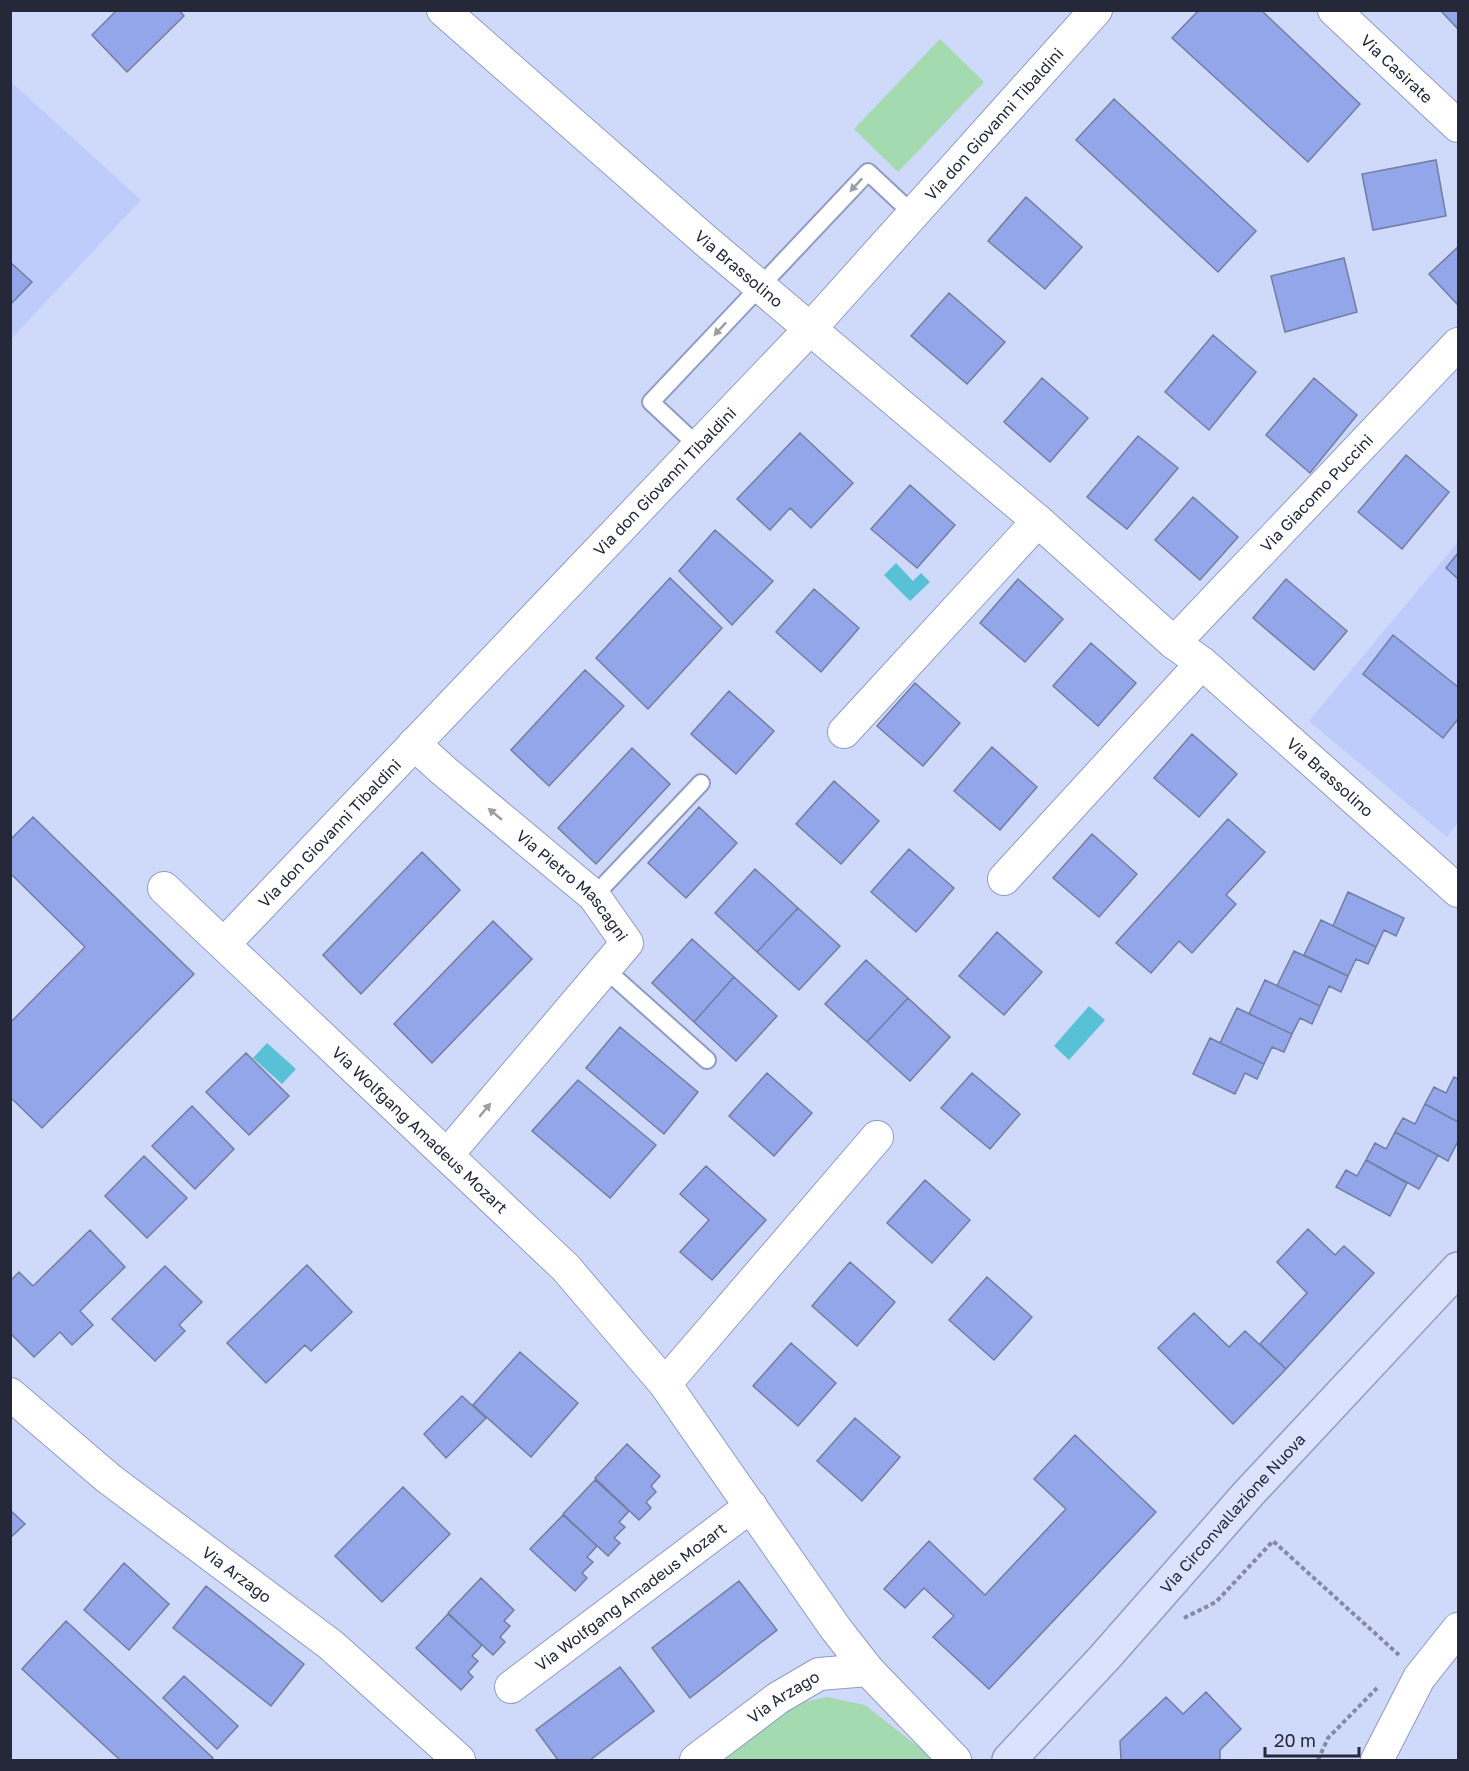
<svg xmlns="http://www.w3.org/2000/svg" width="1469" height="1771" viewBox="0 0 1469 1771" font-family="'Golos Text',sans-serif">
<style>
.built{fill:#beccfb}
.green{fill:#a3dab0}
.water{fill:#59c1d5}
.building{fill:#93a6e9;stroke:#727da2;stroke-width:1.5}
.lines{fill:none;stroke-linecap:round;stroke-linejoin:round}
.lane-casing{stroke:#909bc2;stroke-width:20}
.street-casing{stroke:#909bc2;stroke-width:34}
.secondary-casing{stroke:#909bc2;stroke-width:36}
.path{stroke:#838ba4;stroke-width:4;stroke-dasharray:4.5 3;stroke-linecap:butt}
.lane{stroke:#fff;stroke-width:16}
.street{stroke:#fff;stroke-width:32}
.secondary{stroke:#dbe2fe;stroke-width:33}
.oneway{fill:#9c9ea5}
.labels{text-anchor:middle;stroke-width:4.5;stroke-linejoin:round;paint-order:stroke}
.street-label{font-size:16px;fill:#242838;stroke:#cfd9fa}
</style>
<rect width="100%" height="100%" fill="#cfd9fa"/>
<path class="built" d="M 10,81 L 141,200 L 11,339 L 10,339 Z
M 1458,542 L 1458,822 L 1447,837 L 1309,721 Z"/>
<path class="green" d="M 940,39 L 984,82 L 898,172 L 854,129 Z
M 827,1697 L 865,1705 L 935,1760 L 725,1760 L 751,1737 L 790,1705 Z"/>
<path class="water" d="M 896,563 L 913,581 L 921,573 L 930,582 L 910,601 L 884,575 Z
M 1089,1006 L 1105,1020 L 1069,1060 L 1054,1046 Z
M 267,1043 L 296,1069 L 282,1084 L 253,1058 Z"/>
<path class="building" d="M 117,10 L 179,10 L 184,16 L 127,72 L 92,35 Z
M 1199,10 L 1261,10 L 1360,104 L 1308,162 L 1172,38 Z
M 1440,10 L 1458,10 L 1458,29 Z
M 1114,99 L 1256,231 L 1218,272 L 1076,140 Z
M 1436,160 L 1446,216 L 1373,230 L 1362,174 Z
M 1026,197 L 1082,247 L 1045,289 L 988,241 Z
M 1458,247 L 1458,305 L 1429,274 Z
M 1344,258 L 1357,312 L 1285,332 L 1271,276 Z
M 10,262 L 32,282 L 10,305 Z
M 949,293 L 1005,342 L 967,384 L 911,336 Z
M 1213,335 L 1256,372 L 1209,430 L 1165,392 Z
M 1042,378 L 1088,418 L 1050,462 L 1004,422 Z
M 1314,378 L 1357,415 L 1310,473 L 1266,435 Z
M 800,433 L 853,483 L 811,528 L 790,508 L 770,530 L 737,499 Z
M 1138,436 L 1178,468 L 1127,529 L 1087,497 Z
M 1406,455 L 1449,492 L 1402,549 L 1358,512 Z
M 910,485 L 955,525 L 917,568 L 871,529 Z
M 1193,497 L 1238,537 L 1200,580 L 1155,540 Z
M 715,530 L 773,581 L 732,625 L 679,571 Z
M 1458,553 L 1458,579 L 1446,568 Z
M 670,578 L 722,628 L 648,709 L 596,658 Z
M 1018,579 L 1063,619 L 1025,662 L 980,623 Z
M 1286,579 L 1347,631 L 1314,670 L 1253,618 Z
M 814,589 L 859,628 L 821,672 L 776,632 Z
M 1393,635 L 1458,687 L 1458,719 L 1443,738 L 1363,674 Z
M 1091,643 L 1136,683 L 1098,726 L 1053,686 Z
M 585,670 L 624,706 L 549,786 L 511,750 Z
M 915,683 L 960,723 L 923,766 L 877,726 Z
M 729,691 L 774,731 L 736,774 L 691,734 Z
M 1192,734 L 1237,774 L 1199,817 L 1154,778 Z
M 992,747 L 1037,787 L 1000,830 L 954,791 Z
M 632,748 L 670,784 L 596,864 L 558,828 Z
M 834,781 L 879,821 L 841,864 L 796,824 Z
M 699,807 L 737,843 L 686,898 L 648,863 Z
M 33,817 L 194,974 L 42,1128 L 10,1097 L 10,1023 L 85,947 L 10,873 L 10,840 Z
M 1228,819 L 1265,852 L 1226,895 L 1236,904 L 1192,953 L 1179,941 L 1151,973 L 1116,943 Z
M 1092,834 L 1137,874 L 1099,917 L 1053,878 Z
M 909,849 L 954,888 L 916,932 L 871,892 Z
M 422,852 L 460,890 L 361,994 L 323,955 Z
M 755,869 L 798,908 L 757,952 L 715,913 Z
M 1348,892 L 1404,918 L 1396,936 L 1384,930 L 1376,947 L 1333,926 Z
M 798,908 L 840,946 L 799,990 L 757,952 Z
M 1321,920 L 1376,947 L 1368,964 L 1356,959 L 1348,976 L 1304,955 Z
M 493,921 L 532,959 L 432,1063 L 394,1024 Z
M 997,932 L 1042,972 L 1004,1015 L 959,976 Z
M 692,939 L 734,977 L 694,1022 L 652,983 Z
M 1294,951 L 1348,976 L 1341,992 L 1329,986 L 1320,1006 L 1277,986 Z
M 866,960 L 908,998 L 867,1042 L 825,1004 Z
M 734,977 L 777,1016 L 736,1061 L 694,1022 Z
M 1265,980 L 1320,1006 L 1312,1024 L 1300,1018 L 1292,1034 L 1249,1014 Z
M 908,998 L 950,1037 L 910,1081 L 867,1042 Z
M 1237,1008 L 1292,1034 L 1284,1052 L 1272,1047 L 1264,1064 L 1220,1043 Z
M 620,1027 L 698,1092 L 664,1134 L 586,1068 Z
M 1210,1038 L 1264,1064 L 1257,1079 L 1245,1073 L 1235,1094 L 1193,1074 Z
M 246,1053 L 289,1096 L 249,1135 L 206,1092 Z
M 767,1073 L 812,1113 L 774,1156 L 729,1116 Z
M 972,1073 L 1020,1114 L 990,1149 L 941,1108 Z
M 1454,1077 L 1458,1079 L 1458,1122 L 1425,1104 L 1434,1087 L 1446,1093 Z
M 578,1080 L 656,1145 L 610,1198 L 532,1131 Z
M 1425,1104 L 1458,1122 L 1458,1141 L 1448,1161 L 1395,1132 L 1403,1118 L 1415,1124 Z
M 192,1106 L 234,1149 L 195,1189 L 152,1146 Z
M 1395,1132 L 1438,1155 L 1419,1189 L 1366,1160 L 1375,1143 L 1386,1149 Z
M 144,1156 L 187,1198 L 147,1238 L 105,1196 Z
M 1366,1160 L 1407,1183 L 1390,1216 L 1336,1187 L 1346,1170 L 1357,1176 Z
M 706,1166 L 766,1220 L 712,1280 L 680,1252 L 709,1220 L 680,1194 Z
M 925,1180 L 970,1220 L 932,1263 L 887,1223 Z
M 1308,1229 L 1335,1255 L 1344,1246 L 1374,1273 L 1286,1369 L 1260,1344 L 1307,1293 L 1277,1262 Z
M 90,1230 L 125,1267 L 80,1311 L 93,1325 L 72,1345 L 60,1332 L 34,1357 L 10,1333 L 10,1281 L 19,1272 L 33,1286 Z
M 850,1262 L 895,1302 L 857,1346 L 812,1306 Z
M 307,1265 L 352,1312 L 311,1351 L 305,1345 L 266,1383 L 227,1343 Z
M 165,1266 L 202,1302 L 179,1325 L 185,1331 L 155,1361 L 112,1319 Z
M 987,1277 L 1032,1317 L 994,1360 L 949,1320 Z
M 1194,1313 L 1229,1347 L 1245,1331 L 1286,1369 L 1233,1424 L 1158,1348 Z
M 791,1343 L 836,1383 L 798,1426 L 753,1386 Z
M 520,1352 L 578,1403 L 531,1457 L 473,1405 Z
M 462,1396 L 486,1418 L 446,1458 L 424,1434 Z
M 855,1418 L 900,1457 L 862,1501 L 817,1461 Z
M 1075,1435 L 1156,1512 L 989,1689 L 933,1637 L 954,1616 L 924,1588 L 905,1608 L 884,1589 L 929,1541 L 985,1595 L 1066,1509 L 1034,1479 Z
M 627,1444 L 660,1476 L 651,1486 L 656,1492 L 646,1502 L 651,1508 L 639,1520 L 595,1478 Z
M 595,1480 L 629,1511 L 619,1522 L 625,1527 L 614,1538 L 620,1543 L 608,1556 L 563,1514 Z
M 403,1487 L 450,1534 L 382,1602 L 335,1556 Z
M 10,1510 L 25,1524 L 10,1538 Z
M 563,1515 L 597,1546 L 587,1557 L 593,1562 L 582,1573 L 587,1578 L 575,1591 L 530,1549 Z
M 124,1563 L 169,1604 L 129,1650 L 84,1610 Z
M 481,1578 L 514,1610 L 504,1621 L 510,1626 L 500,1637 L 505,1642 L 493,1655 L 448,1613 Z
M 739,1581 L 777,1630 L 690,1698 L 652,1648 Z
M 206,1586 L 304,1664 L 271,1706 L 173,1628 Z
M 448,1614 L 482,1645 L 472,1656 L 478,1661 L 468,1672 L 473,1677 L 461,1690 L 416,1648 Z
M 66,1621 L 213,1758 L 211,1760 L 120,1760 L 22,1669 Z
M 620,1667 L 654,1711 L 590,1760 L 558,1760 L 536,1730 Z
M 184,1676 L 238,1726 L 217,1749 L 163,1698 Z
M 1206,1692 L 1241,1729 L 1220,1750 L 1220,1760 L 1121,1760 L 1120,1741 L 1166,1697 L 1183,1714 Z"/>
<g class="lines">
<defs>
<path id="lane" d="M 698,446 L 651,402 L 868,172 L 913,214
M 594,896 L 701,783
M 605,969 L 707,1060"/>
<g id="street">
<path id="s1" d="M 443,10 L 706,241 L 1038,521 L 1174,643 L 1202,663 L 1458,891"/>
<path id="s2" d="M 1334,10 L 1458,126"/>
<path id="s3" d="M 1174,643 L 1458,344"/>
<path d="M 844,732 L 1038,521"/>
<path id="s4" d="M 414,744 L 444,771 L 594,896 L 627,943 L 447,1155"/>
<path d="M 1004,879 L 1202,663"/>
<path id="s5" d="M 164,888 L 566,1268 L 665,1384 L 836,1629 L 868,1670"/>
<path id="s6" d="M 224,944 L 810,329 L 1096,10"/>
<path d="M 665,1384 L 877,1137"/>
<path id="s7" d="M 10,1394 L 108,1478 L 331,1645 L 459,1760"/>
<path id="s8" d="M 511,1687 L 751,1506"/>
<path id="s9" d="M 696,1760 L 778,1698 L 819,1674 L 868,1670 L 955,1760"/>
<path d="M 1377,1760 L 1419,1678 L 1458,1629"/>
</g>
<g id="secondary">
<path id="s10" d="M 1009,1760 L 1105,1657 L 1249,1493 L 1458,1269"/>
</g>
</defs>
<use href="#lane" class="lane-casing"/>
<use href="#street" class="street-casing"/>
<use href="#secondary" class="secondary-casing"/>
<path class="path" d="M 1184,1618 L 1216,1602 L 1273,1541 L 1399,1655
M 1318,1760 L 1328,1738 L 1377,1688"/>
<use href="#lane" class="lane"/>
<use href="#street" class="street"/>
<use href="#secondary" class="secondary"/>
</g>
<defs><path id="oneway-solid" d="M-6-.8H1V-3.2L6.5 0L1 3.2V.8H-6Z" transform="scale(1.5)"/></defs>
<g class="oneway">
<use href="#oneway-solid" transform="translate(856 185) rotate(133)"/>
<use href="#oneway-solid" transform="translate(720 329) rotate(133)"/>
<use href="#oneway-solid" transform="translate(495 814) rotate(-140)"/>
<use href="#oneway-solid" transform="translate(485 1110) rotate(-50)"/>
</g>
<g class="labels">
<g class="street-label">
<text dy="6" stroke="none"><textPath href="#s2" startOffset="86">Via Casirate</textPath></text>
<text dy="6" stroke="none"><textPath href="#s6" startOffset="1125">Via don Giovanni Tibaldini</textPath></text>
<text dy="6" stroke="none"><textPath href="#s1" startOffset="393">Via Brassolino</textPath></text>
<text dy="6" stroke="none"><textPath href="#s6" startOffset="639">Via don Giovanni Tibaldini</textPath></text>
<text dy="6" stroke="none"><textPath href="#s3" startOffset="207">Via Giacomo Puccini</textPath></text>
<text dy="6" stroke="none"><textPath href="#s1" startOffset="1173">Via Brassolino</textPath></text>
<text dy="6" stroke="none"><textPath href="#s6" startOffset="153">Via don Giovanni Tibaldini</textPath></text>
<text dy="6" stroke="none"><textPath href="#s4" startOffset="213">Via Pietro Mascagni</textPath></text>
<text dy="6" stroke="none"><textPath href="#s5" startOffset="352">Via Wolfgang Amadeus Mozart</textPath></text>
<text dy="6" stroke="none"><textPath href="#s10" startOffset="333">Via Circonvallazione Nuova</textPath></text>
<text dy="6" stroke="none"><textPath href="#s7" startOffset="290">Via Arzago</textPath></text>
<text dy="6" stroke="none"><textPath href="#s8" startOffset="150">Via Wolfgang Amadeus Mozart</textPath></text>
<text dy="6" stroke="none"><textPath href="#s9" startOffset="108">Via Arzago</textPath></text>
</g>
</g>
<rect width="1469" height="1771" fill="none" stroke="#242838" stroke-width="24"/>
<path d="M1265 1747v9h94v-9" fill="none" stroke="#242838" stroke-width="3"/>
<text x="1274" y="1747" font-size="18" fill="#242838" stroke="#cfd9fa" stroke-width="4.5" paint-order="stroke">20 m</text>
</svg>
